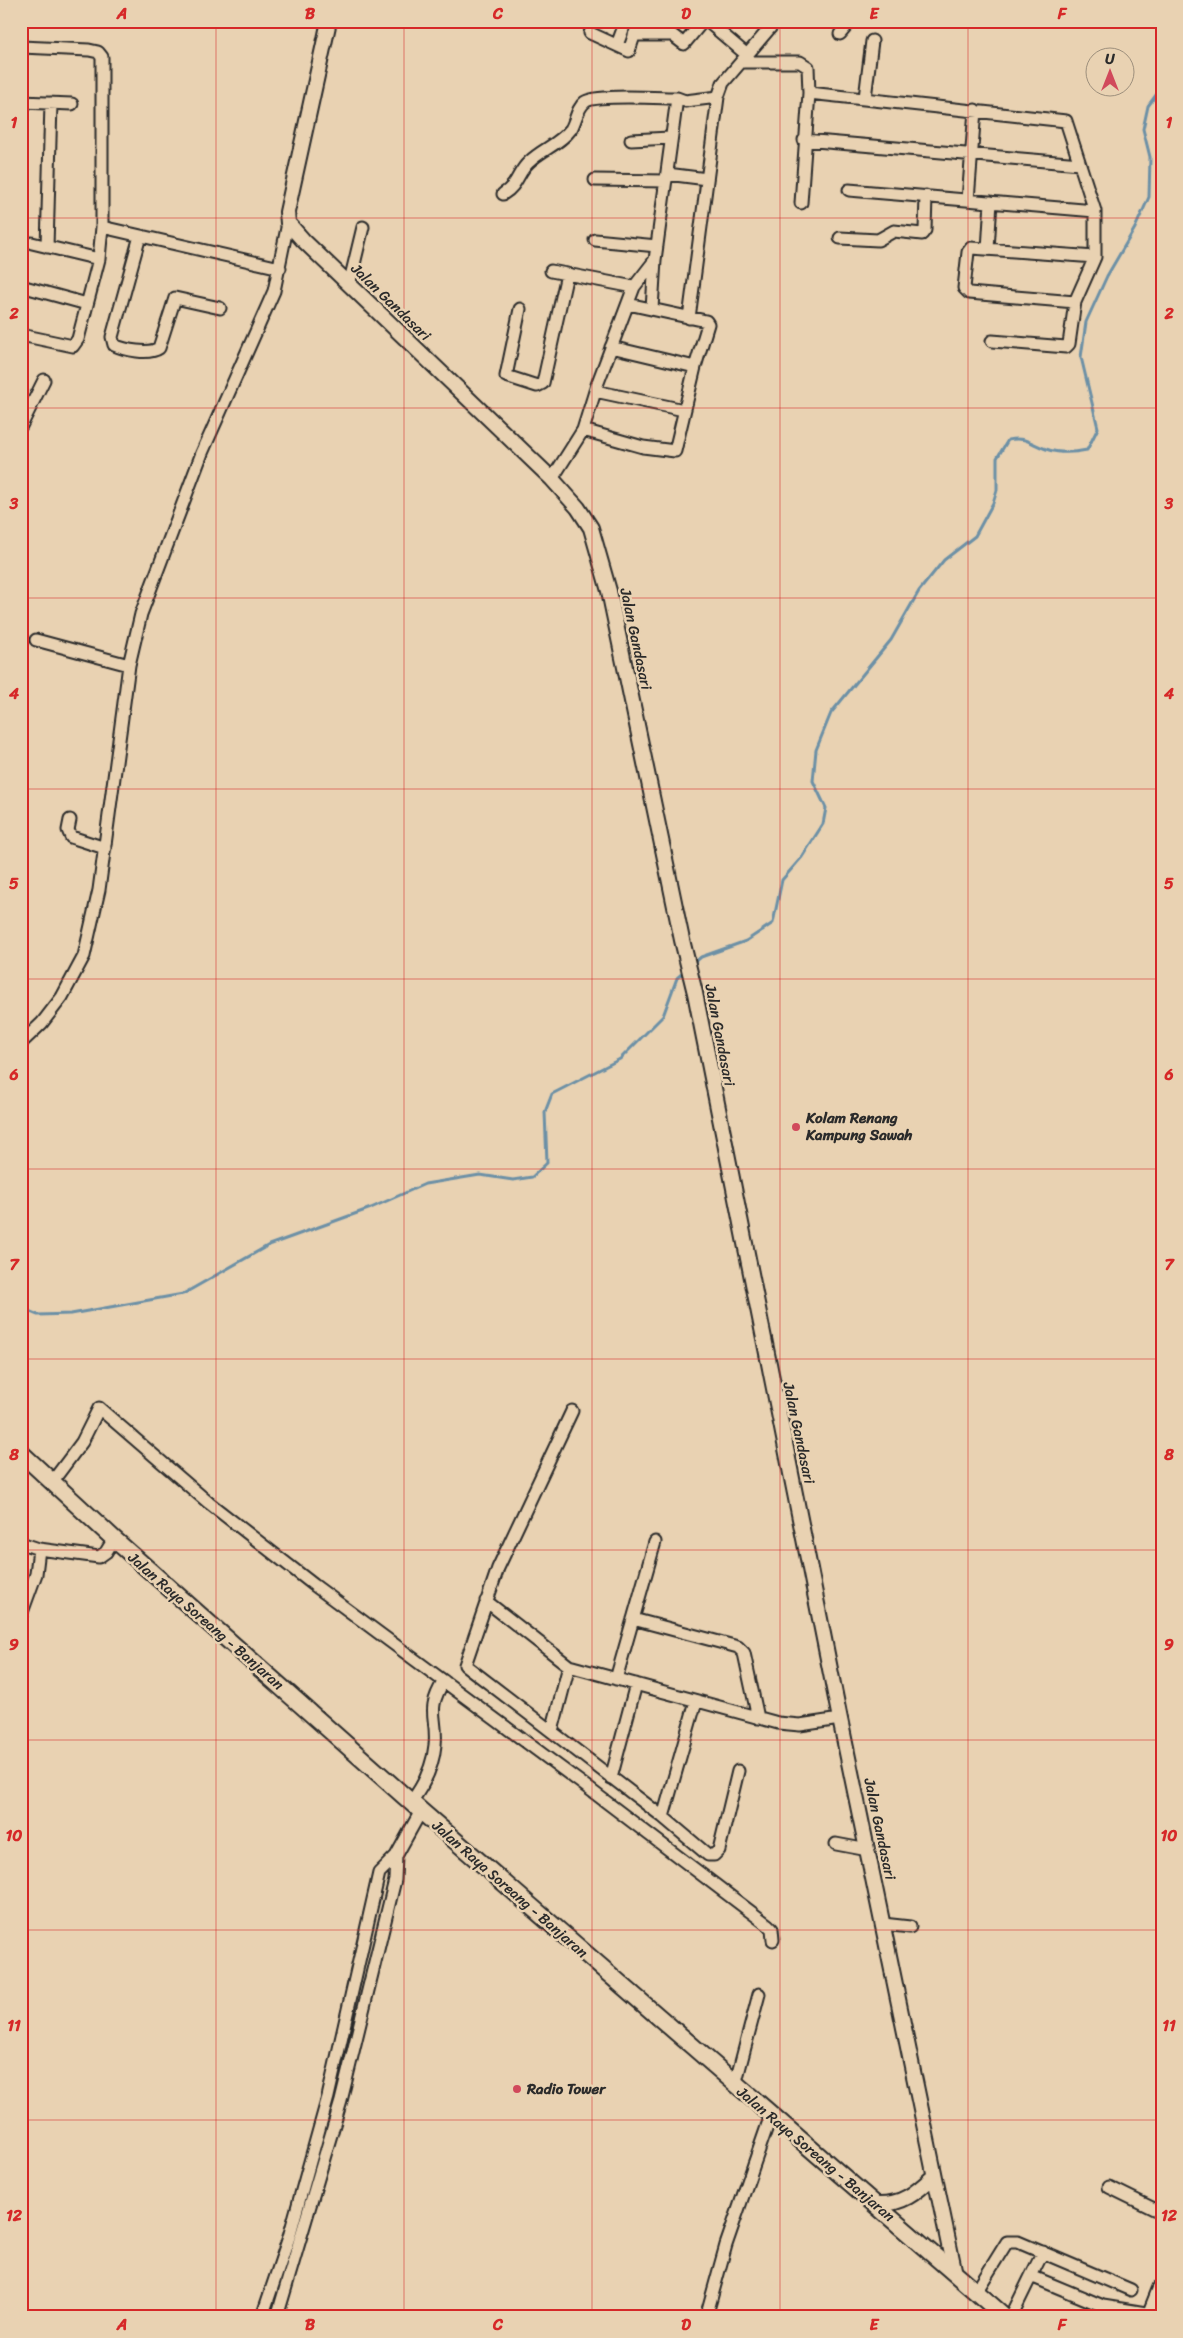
<svg xmlns="http://www.w3.org/2000/svg" width="1183" height="2338" viewBox="0 0 1183 2338" font-family="Sriracha,sans-serif">
<style>
.lines{fill:none;stroke-linecap:round;stroke-linejoin:round}
.stream{stroke:#6c90a6;stroke-width:3}
.minor-casing{stroke:#2b2b2b;stroke-width:15}
.tertiary-casing{stroke:#2b2b2b;stroke-width:18}
.secondary-casing{stroke:#2b2b2b;stroke-width:20}
.minor{stroke:#e9d2b2;stroke-width:11}
.tertiary{stroke:#e9d2b2;stroke-width:14}
.secondary{stroke:#e9d2b2;stroke-width:16}
.grid{fill:none;stroke:#d62828;stroke-width:1;stroke-opacity:0.55}
.poi-dot{fill:#d1495b;stroke:#e9d2b2;stroke-width:2}
.labels{text-anchor:middle;stroke-width:5;stroke-linejoin:round;paint-order:stroke}
.street-label{font-size:15px;fill:#2b2b2b;stroke:#e9d2b2}
.poi-label{font-size:15px;font-weight:bold;fill:#2b2b2b;stroke:#e9d2b2;text-anchor:start}
.neatline{fill:none;stroke:#d62828;stroke-width:2}
.grid-label{font-size:16px;text-anchor:middle;font-weight:bold;fill:#d62828}
</style>
<rect width="100%" height="100%" fill="#e9d2b2"/>
<filter id="ink" filterUnits="userSpaceOnUse"><feTurbulence type="fractalNoise" baseFrequency=".02" numOctaves="2"/><feDisplacementMap in="SourceGraphic" scale="10" xChannelSelector="R" yChannelSelector="G"/><feConvolveMatrix kernelMatrix="1 2 1 2 8 2 1 2 1" color-interpolation-filters="sRGB"/></filter>
<g filter="url(#ink)">
<g class="lines">
<path class="stream" d="M 693,964 L 701,957 L 746,941 L 773,923 L 782,880 L 802,857 L 823,824 L 826,808 L 813,781 L 816,750 L 831,713 L 891,640 L 919,591 L 944,560 L 975,536 L 993,503 L 997,490 L 997,458 L 1008,440 C 1025,436 1031,444 1046,449 C 1060,454 1073,453 1087,450 L 1098,428 L 1081,357 L 1086,322 L 1107,276 L 1135,228 L 1149,197 L 1150,157 L 1143,129 L 1148,106 L 1162,87
M 21,1308 L 38,1315 L 71,1314 L 183,1294 L 269,1245 L 371,1208 L 425,1184 L 480,1175 L 513,1180 L 532,1177 L 547,1163 L 545,1112 L 552,1094 L 620,1059 L 663,1016 L 677,978 L 685,971"/>
<defs>
<path id="minor" d="M 654,21 L 684,44 L 703,21
M 707,21 L 747,55
M 590,33 L 629,51 L 639,21
M 840,34 L 851,21
M 634,35 L 671,35
M 617,45 L 626,21
M 21,47 L 89,50 L 98,52 L 102,57 L 102,227
M 742,62 L 800,62 L 808,67 L 809,93 L 801,203
M 809,93 L 1066,121 L 1095,211 L 1095,257 L 1075,302 L 1069,344 L 1066,347 L 992,341
M 865,98 L 872,41
M 21,102 L 72,104
M 631,140 L 670,138
M 804,140 L 1080,164
M 667,174 L 707,179
M 595,180 L 666,181
M 849,190 L 1095,211
M 503,194 C 518,185 517,173 529,162 C 542,149 560,144 571,129 C 576,121 577,108 585,102 C 595,94 661,98 677,98 L 685,101 L 718,97 L 723,83 L 776,21
M 968,200 L 975,110
M 140,236 L 112,337 L 114,345 C 125,350 149,355 159,348 L 175,298 L 220,308
M 840,238 L 878,240 L 894,231 L 922,234 L 925,230 L 926,196
M 595,240 L 657,246
M 32,243 L 99,259
M 47,247 L 51,103
M 988,249 L 991,202
M 551,271 L 634,287
M 349,285 L 363,227
M 21,286 L 87,304
M 1075,302 L 969,293 L 964,288 L 968,252 L 971,248 L 1095,257
M 520,309 L 506,376 L 537,386 L 543,383 L 567,274
M 652,309 L 655,260
M 689,318 L 718,97
M 21,335 L 73,346 L 78,339 L 99,259 L 102,227 L 280,268
M 611,347 L 695,367
M 595,391 L 684,410
M 21,426 L 44,380
M 583,430 L 643,447 L 675,451 L 695,367 L 708,324 L 706,321 L 628,304
M 552,479 L 583,430 L 597,385 L 634,287 L 655,260 L 677,98
M 36,640 L 129,665
M 70,820 L 68,830 L 71,837 L 105,848
M 21,1043 L 42,1023 L 62,997 L 84,956 L 99,890 L 129,665 L 141,614 L 202,453 L 274,291 L 288,223
M 572,1411 L 498,1568 L 465,1665 L 663,1817 L 708,1855 L 714,1855 L 719,1850 L 738,1771
M 52,1482 L 82,1442 L 99,1408 L 209,1503 L 314,1585 L 584,1785 L 768,1925 L 772,1929 L 773,1940
M 21,1543 L 39,1549 L 36,1574 L 21,1615
M 39,1549 L 99,1557 L 106,1552 L 114,1539
M 486,1601 L 569,1666 L 778,1723 L 800,1725 L 840,1719
M 633,1619 L 738,1647 L 744,1653 L 758,1718
M 616,1679 L 655,1542
M 552,1731 L 569,1666
M 611,1778 L 636,1684
M 411,1802 C 424,1785 433,1767 435,1745 C 438,1717 425,1711 444,1681
M 663,1817 L 696,1701
M 836,1844 L 868,1850
M 883,1924 L 910,1927
M 735,2085 L 759,1994
M 1109,2187 L 1162,2213
M 1031,2276 L 1043,2252
M 976,2292 L 1007,2242 L 1018,2242 L 1131,2290
M 262,2317 L 289,2237 L 328,2097 L 379,1873 L 396,1856 L 421,1811
M 277,2317 L 341,2101 L 395,1880 L 396,1856
M 706,2317 L 726,2245 L 771,2115
M 1011,2317 L 1031,2276 L 1103,2306 L 1146,2313 L 1149,2312 L 1159,2287 L 1162,2285"/>
<path id="tertiary" d="M 329,21 L 287,212 L 288,223 L 303,240 L 552,479 L 578,508 L 591,528 L 609,591 L 682,940 L 695,993 L 840,1719 L 955,2274
M 877,2204 C 902,2205 916,2193 934,2176"/>
<path id="secondary" d="M 21,1453 L 114,1539 L 421,1811 L 1005,2317"/>
</defs>
<use href="#minor" class="minor-casing"/>
<use href="#tertiary" class="tertiary-casing"/>
<use href="#secondary" class="secondary-casing"/>
<use href="#minor" class="minor"/>
<use href="#tertiary" class="tertiary"/>
<use href="#secondary" class="secondary"/>
</g>
</g>
<path class="grid" d="M 216,21 L 216,2317M 404,21 L 404,2317M 592,21 L 592,2317M 780,21 L 780,2317M 968,21 L 968,2317M 21,218 L 1162,218M 21,408 L 1162,408M 21,598 L 1162,598M 21,789 L 1162,789M 21,979 L 1162,979M 21,1169 L 1162,1169M 21,1359 L 1162,1359M 21,1550 L 1162,1550M 21,1740 L 1162,1740M 21,1930 L 1162,1930M 21,2120 L 1162,2120"/>
<g class="poi-dot">
<circle cx="796" cy="1127" r="5"/>
<circle cx="517" cy="2089" r="5"/>
</g>
<g class="labels">
<g class="street-label">
<text transform="translate(391 302) rotate(44)" y="5">Jalan Gandasari</text>
<text transform="translate(636 639) rotate(78)" y="5">Jalan Gandasari</text>
<text transform="translate(720 1035) rotate(79)" y="5">Jalan Gandasari</text>
<text transform="translate(799 1433) rotate(78)" y="5">Jalan Gandasari</text>
<text transform="translate(206 1621) rotate(41)" y="5">Jalan Raya Soreang - Banjaran</text>
<text transform="translate(880 1829) rotate(78)" y="5">Jalan Gandasari</text>
<text transform="translate(510 1889) rotate(41)" y="5">Jalan Raya Soreang - Banjaran</text>
<text transform="translate(816 2154) rotate(40)" y="5">Jalan Raya Soreang - Banjaran</text>
</g>
<g class="poi-label">
<text x="806" y="1123">Kolam Renang<tspan x="806" dy="17">Kampung Sawah</tspan></text>
<text x="527" y="2094">Radio Tower</text>
</g>
</g>
<rect width="1183" height="2338" fill="none" stroke="#e9d2b2" stroke-width="55"/>
<g transform="translate(1110 72)"><circle r="24" fill="#e9d2b2" stroke="#9d8f7c"/>
<path d="M0-4L9 19L0 12L-9 19Z" fill="#d1495b"/>
<text y="-8" font-size="14" font-weight="bold" text-anchor="middle" fill="#2b2b2b">U</text>
</g>
<rect x="28" y="28" width="1128" height="2282" class="neatline"/>
<g class="grid-label">
<text x="122" y="19">A</text>
<text x="310" y="19">B</text>
<text x="498" y="19">C</text>
<text x="686" y="19">D</text>
<text x="874" y="19">E</text>
<text x="1062" y="19">F</text>
<text x="14" y="128">1</text>
<text x="1169" y="128">1</text>
<text x="14" y="319">2</text>
<text x="1169" y="319">2</text>
<text x="14" y="509">3</text>
<text x="1169" y="509">3</text>
<text x="14" y="699">4</text>
<text x="1169" y="699">4</text>
<text x="14" y="889">5</text>
<text x="1169" y="889">5</text>
<text x="14" y="1080">6</text>
<text x="1169" y="1080">6</text>
<text x="14" y="1270">7</text>
<text x="1169" y="1270">7</text>
<text x="14" y="1460">8</text>
<text x="1169" y="1460">8</text>
<text x="14" y="1650">9</text>
<text x="1169" y="1650">9</text>
<text x="14" y="1841">10</text>
<text x="1169" y="1841">10</text>
<text x="14" y="2031">11</text>
<text x="1169" y="2031">11</text>
<text x="14" y="2221">12</text>
<text x="1169" y="2221">12</text>
<text x="122" y="2330">A</text>
<text x="310" y="2330">B</text>
<text x="498" y="2330">C</text>
<text x="686" y="2330">D</text>
<text x="874" y="2330">E</text>
<text x="1062" y="2330">F</text>
</g>
</svg>
